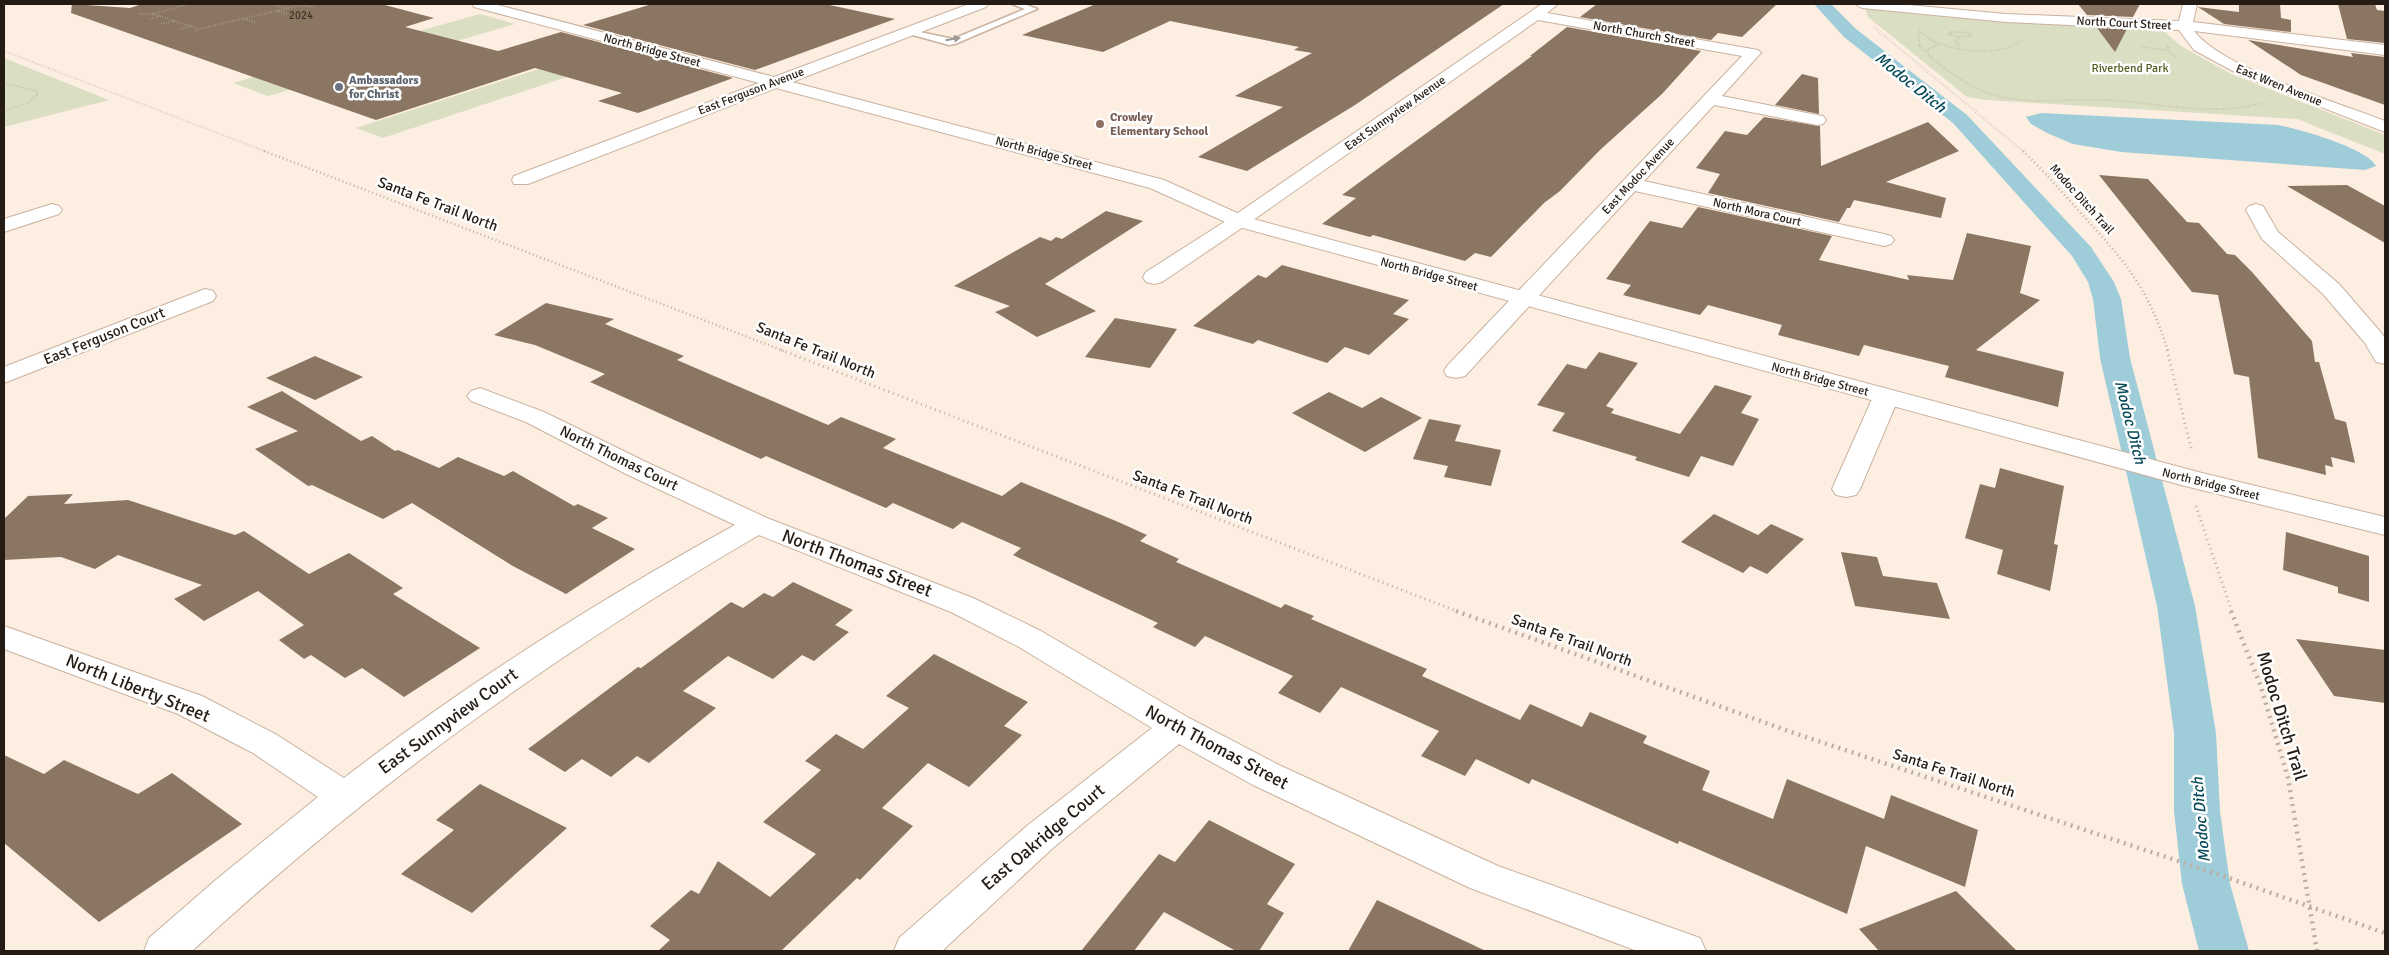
<svg xmlns="http://www.w3.org/2000/svg" width="2389" height="955" viewBox="0 0 2389 955" font-family="Signika,sans-serif">
<style>
.green{fill:#dadec3}
.water{fill:#9eccd9}
.lines{fill:none;stroke-linecap:round;stroke-linejoin:round}
.canal{fill:#9eccd9;fill-rule:evenodd}
.building{fill:#8b7663}
.service-casing{stroke:#c9b29f;stroke-width:3}
.minor-casing{stroke:#c9b29f;stroke-width:2}
.tertiary-casing{stroke:#c9b29f;stroke-width:2}
.path-far3{stroke:#bbaea3;stroke-width:2;stroke-dasharray:0.5 2;stroke-linecap:butt}
.path-far2{stroke:#bbaea3;stroke-width:2.5;stroke-dasharray:1 3;stroke-linecap:butt}
.path-far1{stroke:#bbaea3;stroke-width:3;stroke-dasharray:1 4;stroke-linecap:butt}
.path{stroke:#bbaea3;stroke-width:4.5;stroke-dasharray:2 5;stroke-linecap:butt}
.service{fill:#fff;fill-rule:evenodd}
.minor{fill:#fff;fill-rule:evenodd}
.tertiary{fill:#fff;fill-rule:evenodd}
.oneway{fill:#9c9995}
.worship-dot{fill:#6b7280;stroke:#fefefe;stroke-width:2}
.education-dot{fill:#8d6e63;stroke:#fefefe;stroke-width:2}
.labels{text-anchor:middle;stroke-width:5;stroke-linejoin:round;paint-order:stroke}
.far-number-label{font-size:11px;fill:#3e3228}
.far-street-label{font-size:12px;fill:#241c14;stroke:#fefefe}
.far-park-label{font-size:12px;fill:#565c21;stroke:#fefefe}
.far-worship-label{font-size:12px;font-weight:bold;fill:#5b616d;stroke:#fefefe;text-anchor:start}
.far-education-label{font-size:12px;font-weight:bold;fill:#785e54;stroke:#fefefe;text-anchor:start}
.street-label{font-size:15px;fill:#241c14;stroke:#fefefe}
.water-label{font-size:16px;font-style:italic;fill:#044958;stroke:#fefefe}
.near-street-label{font-size:18px;fill:#241c14;stroke:#fefefe}
</style>
<rect width="100%" height="100%" fill="#fdeee2"/>
<path class="green" d="M 1865,8 L 1976,20 L 2151,28 L 2165,32 L 2181,46 L 2231,74 L 2385,135 L 2385,154 L 2297,119 L 1987,100 L 1967,97 L 1868,17 Z
M 480,14 L 515,24 L 268,96 L 233,83 Z
M 604,48 L 633,55 L 383,138 L 356,128 Z
M 4,58 L 109,100 L 4,127 Z"/>
<path class="water" d="M 2041,113 L 2278,125 C 2299,129 2367,148 2376,166 L 2365,170 L 2121,152 L 2073,144 L 2047,133 L 2031,124 L 2026,117 Z"/>
<g class="lines">
<path class="canal" d="M 1814,4 L 1831,4 L 1856,29 L 1967,115 L 2091,247 L 2114,282 L 2121,299 L 2130,358 L 2195,606 L 2216,733 L 2220,811 L 2230,884 L 2249,951 L 2199,951 L 2182,884 L 2174,811 L 2174,733 L 2157,606 L 2100,358 L 2093,299 L 2088,282 L 2072,256 L 1953,123 L 1844,37 Z"/>
</g>
<path class="building" d="M 72,4 L 130,8 L 142,4 L 381,4 L 434,18 L 405,27 L 498,51 L 561,32 L 733,78 L 638,113 L 598,101 L 622,93 L 535,68 L 376,120 L 71,13 Z
M 652,4 L 825,4 L 895,19 L 755,70 L 583,25 Z
M 1096,4 L 1504,4 L 1355,105 L 1247,171 L 1198,157 L 1283,107 L 1235,96 L 1312,53 L 1294,50 L 1299,47 L 1170,21 L 1103,52 L 1022,35 Z
M 1597,4 L 1777,4 L 1742,37 L 1718,33 L 1711,40 L 1580,17 Z
M 2078,4 L 2140,4 L 2133,17 L 2087,15 Z
M 2239,4 L 2280,4 L 2281,18 L 2291,20 L 2291,32 L 2224,24 L 2198,7 L 2239,12 Z
M 2338,4 L 2375,4 L 2377,10 L 2385,11 L 2385,43 L 2347,39 Z
M 1567,27 L 1701,51 L 1662,94 L 1600,150 L 1560,191 L 1544,203 L 1491,257 L 1475,253 L 1465,261 L 1373,235 L 1370,237 L 1322,224 L 1356,198 L 1342,195 L 1532,56 L 1530,56 Z
M 2097,28 L 2127,29 L 2115,52 Z
M 2248,40 L 2353,57 L 2351,53 L 2385,57 L 2385,105 L 2301,75 Z
M 1802,74 L 1818,78 L 1819,114 L 1775,105 Z
M 1764,117 L 1820,126 L 1821,166 L 1928,122 L 1959,151 L 1886,182 L 1946,198 L 1941,218 L 1854,200 L 1850,208 L 1847,208 L 1839,222 L 1708,193 L 1720,174 L 1696,168 L 1725,131 L 1747,135 Z
M 2099,175 L 2148,179 L 2187,222 L 2199,223 L 2227,254 L 2235,255 L 2252,272 L 2312,341 L 2315,362 L 2319,362 L 2335,419 L 2346,422 L 2355,463 L 2331,457 L 2333,467 L 2325,465 L 2326,475 L 2258,458 L 2249,377 L 2234,374 L 2218,295 L 2192,292 Z
M 2347,185 L 2385,206 L 2385,243 L 2287,186 Z
M 1698,207 L 1832,236 L 1819,260 L 1909,280 L 1907,275 L 1953,280 L 1967,233 L 2031,246 L 2020,293 L 2040,300 L 1976,350 L 2064,372 L 2058,407 L 1945,377 L 1949,366 L 1864,345 L 1859,356 L 1778,335 L 1782,325 L 1708,305 L 1700,315 L 1623,295 L 1631,285 L 1606,279 L 1650,221 L 1682,228 Z
M 1106,211 L 1143,221 L 1045,284 L 1096,311 L 1037,337 L 995,312 L 1010,306 L 954,286 L 1040,237 L 1051,241 L 1056,237 L 1062,239 Z
M 1282,265 L 1409,300 L 1393,314 L 1409,319 L 1369,355 L 1345,347 L 1327,363 L 1258,340 L 1253,344 L 1193,326 L 1258,275 L 1266,278 Z
M 546,303 L 614,319 L 605,324 L 684,356 L 677,360 L 828,425 L 841,417 L 896,439 L 883,448 L 1002,496 L 1021,482 L 1116,521 L 1147,535 L 1140,541 L 1179,559 L 1176,562 L 1281,608 L 1285,604 L 1314,616 L 1311,619 L 1427,669 L 1422,676 L 1520,720 L 1530,704 L 1582,727 L 1590,712 L 1647,736 L 1643,743 L 1710,771 L 1702,790 L 1773,819 L 1787,779 L 1884,819 L 1891,795 L 1978,830 L 1965,887 L 1866,846 L 1847,914 L 1679,841 L 1678,844 L 1532,779 L 1529,784 L 1476,759 L 1465,776 L 1421,756 L 1439,731 L 1341,687 L 1320,713 L 1278,693 L 1293,676 L 1205,636 L 1195,647 L 1153,627 L 1158,623 L 1013,555 L 1021,548 L 962,522 L 953,529 L 893,503 L 886,508 L 766,456 L 761,459 L 590,382 L 605,374 L 535,345 L 494,335 Z
M 1115,318 L 1177,329 L 1150,368 L 1085,357 Z
M 1599,352 L 1638,363 L 1606,406 L 1614,409 L 1611,413 L 1680,434 L 1715,385 L 1752,396 L 1741,413 L 1759,419 L 1733,466 L 1701,456 L 1689,477 L 1635,460 L 1637,457 L 1552,431 L 1565,413 L 1537,405 L 1567,364 L 1586,369 Z
M 315,356 L 363,377 L 315,400 L 266,378 Z
M 282,391 L 361,441 L 372,436 L 395,451 L 398,450 L 439,468 L 458,457 L 504,476 L 513,471 L 574,506 L 578,504 L 608,518 L 592,528 L 635,549 L 566,594 L 511,565 L 412,503 L 383,519 L 312,485 L 308,486 L 255,449 L 298,431 L 247,407 Z
M 1329,392 L 1362,408 L 1381,397 L 1422,418 L 1365,452 L 1292,413 Z
M 1429,419 L 1461,425 L 1455,441 L 1501,450 L 1491,486 L 1444,477 L 1448,466 L 1413,459 Z
M 2000,468 L 2064,486 L 2054,544 L 2058,545 L 2050,591 L 1997,574 L 2003,550 L 1965,538 L 1980,484 L 1995,488 Z
M 73,494 L 64,504 L 128,500 L 235,535 L 244,531 L 309,574 L 349,553 L 403,588 L 393,594 L 480,648 L 404,697 L 362,668 L 345,678 L 311,655 L 304,659 L 279,640 L 304,625 L 258,591 L 204,621 L 174,599 L 202,585 L 118,555 L 95,569 L 61,557 L 4,560 L 4,519 L 28,496 Z
M 1714,514 L 1758,535 L 1771,524 L 1804,539 L 1767,574 L 1750,566 L 1743,573 L 1681,542 Z
M 2286,532 L 2369,556 L 2369,602 L 2338,593 L 2338,587 L 2283,570 Z
M 1841,552 L 1877,557 L 1883,576 L 1937,583 L 1950,619 L 1855,606 Z
M 793,582 L 853,610 L 835,625 L 849,632 L 814,661 L 802,655 L 773,679 L 728,656 L 683,691 L 716,708 L 649,763 L 637,756 L 611,777 L 582,759 L 565,772 L 528,749 L 638,667 L 641,668 L 731,602 L 743,608 L 764,593 L 773,597 Z
M 2296,639 L 2385,650 L 2385,703 L 2334,696 Z
M 934,654 L 1028,702 L 1004,726 L 1022,735 L 969,787 L 928,763 L 882,808 L 913,826 L 860,880 L 857,878 L 781,951 L 658,951 L 670,940 L 650,926 L 691,890 L 699,894 L 718,861 L 770,897 L 816,854 L 763,822 L 821,770 L 805,761 L 836,734 L 863,749 L 909,708 L 886,696 Z
M 4,755 L 44,774 L 64,760 L 138,794 L 172,773 L 242,824 L 99,922 L 4,843 Z
M 480,784 L 567,828 L 472,913 L 401,874 L 454,830 L 436,820 Z
M 1209,820 L 1295,864 L 1267,904 L 1284,913 L 1259,951 L 1236,951 L 1164,912 L 1134,951 L 1081,951 L 1159,854 L 1175,862 Z
M 1956,891 L 2017,951 L 1879,951 L 1859,929 Z
M 1377,900 L 1486,951 L 1348,951 Z"/>
<g class="lines">
<defs>
<path id="service" d="M 1012,4 L 1024,4 L 1037,9 L 955,44 L 949,45 L 902,32 L 906,29 L 953,39 L 1025,9 Z"/>
<path id="minor" d="M 1542,4 L 1558,4 L 1547,13 L 1758,50 L 1761,53 L 1758,56 L 1722,96 L 1817,115 L 1823,116 L 1826,120 L 1823,124 L 1817,125 L 1714,105 L 1644,181 L 1884,234 L 1891,236 L 1894,240 L 1891,244 L 1884,246 L 1635,191 L 1465,376 L 1456,378 L 1447,376 L 1444,371 L 1447,366 L 1742,56 L 1538,20 L 1246,225 L 1162,282 L 1154,284 L 1146,282 L 1143,277 L 1146,272 L 1232,217 Z
M 1855,4 L 1898,4 L 2006,14 L 2179,21 L 2183,4 L 2197,4 L 2193,22 L 2385,45 L 2385,55 L 2194,31 C 2223,69 2338,102 2385,121 L 2385,132 L 2242,76 L 2194,50 L 2179,30 L 2006,22 L 1862,8 Z
M 52,204 L 59,206 L 62,210 L 59,214 L 4,232 L 4,219 Z
M 2256,204 L 2263,206 L 2278,232 L 2339,284 L 2383,335 L 2385,338 L 2385,364 L 2376,362 L 2365,343 L 2323,294 L 2262,239 L 2246,210 L 2249,206 Z
M 205,289 L 213,291 L 216,296 L 213,301 L 4,383 L 4,367 Z
M 480,388 L 544,412 L 646,462 L 767,518 L 973,598 L 1041,631 L 1189,718 L 1279,765 L 1498,866 L 1700,938 L 1706,951 L 1637,951 L 1470,888 L 1253,785 L 1179,744 L 1054,847 L 942,951 L 894,951 L 899,938 L 1028,825 L 1152,728 L 1019,647 L 951,612 L 759,535 C 551,656 369,788 192,951 L 144,951 L 149,938 L 218,878 L 318,797 L 253,753 L 178,714 L 4,649 L 4,626 L 202,696 L 277,735 L 344,778 C 467,683 599,600 735,525 L 626,474 L 526,422 L 471,401 L 467,396 L 471,391 Z
M 1886,389 L 1895,392 L 1899,397 L 1860,489 L 1856,495 L 1846,497 L 1836,495 L 1832,489 L 1873,397 L 1877,392 Z"/>
<path id="tertiary" d="M 472,4 L 494,4 L 774,77 L 969,4 L 988,4 L 986,7 L 792,82 L 1164,180 L 1246,217 L 2202,473 L 2385,517 L 2385,535 L 2185,486 L 1232,225 L 1150,188 L 776,88 L 528,184 L 514,184 L 512,180 L 514,176 L 759,83 L 474,7 Z"/>
</defs>
<use href="#service" class="service-casing"/>
<use href="#minor" class="minor-casing"/>
<use href="#tertiary" class="tertiary-casing"/>
<path class="path-far3" d="M 189,4 L 153,14 L 199,29 L 306,4
M 272,4 L 287,8
M 303,5 L 315,8
M 277,11 L 287,14
M 140,14 L 153,14
M 150,19 L 160,16
M 245,19 L 257,23
M 161,24 L 174,21
M 1874,27 L 2024,152
M 180,29 L 190,26
M 1919,30 C 1937,52 1995,57 2019,43 L 2018,40
M 195,32 L 199,29
M 1951,32 L 1964,32 L 1972,36 L 1959,37 L 1949,34 Z
M 1919,33 L 1919,45 L 1926,53
M 1959,37 L 1955,42 L 1960,47
M 1940,43 L 1927,50 L 1930,57 C 1950,72 1967,86 1991,94 C 2029,106 2070,98 2108,100 C 2161,103 2211,117 2263,103
M 2167,45 L 2170,53 L 2176,58
M 2142,47 L 2168,50
M 4,51 L 267,152
M 4,83 L 36,91 L 38,94 L 28,103 L 4,111"/>
<path class="path-far2" d="M 264,151 L 784,351
M 2023,151 C 2042,169 2060,190 2078,210 C 2123,260 2147,284 2168,351"/>
<path class="path-far1" d="M 781,350 L 1459,612
M 2167,350 L 2192,452
M 2196,506 L 2232,612"/>
<path class="path" d="M 1456,611 L 1791,732 L 2223,876 L 2385,933
M 2231,611 L 2261,687 L 2288,778 L 2317,951"/>
<use href="#service" class="service"/>
<use href="#minor" class="minor"/>
<use href="#tertiary" class="tertiary"/>
</g>
<defs><path id="oneway-solid" d="M-6-.8H1V-3.2L6.5 0L1 3.2V.8H-6Z" transform="scale(1.25)"/></defs>
<use class="oneway" href="#oneway-solid" transform="translate(953 39) rotate(-9)"/>
<circle class="worship-dot" cx="339" cy="87" r="5"/>
<circle class="education-dot" cx="1100" cy="124" r="5"/>
<g class="labels">
<g class="far-number-label">
<text x="301" y="19">2024</text>
</g>
<g class="far-street-label">
<text transform="translate(2124 23) rotate(3)" y="4">North Court Street</text>
<text transform="translate(1644 34) rotate(10)" y="4">North Church Street</text>
<text transform="translate(652 50) rotate(15)" y="4">North Bridge Street</text>
<text transform="translate(2279 85) rotate(22)" y="4">East Wren Avenue</text>
<text transform="translate(751 91) rotate(-21)" y="4">East Ferguson Avenue</text>
<text transform="translate(1395 113) rotate(-35)" y="4">East Sunnyview Avenue</text>
<text transform="translate(1044 153) rotate(15)" y="4">North Bridge Street</text>
<text transform="translate(1638 176) rotate(-47)" y="4">East Modoc Avenue</text>
<text transform="translate(2082 199) rotate(48)" y="4">Modoc Ditch Trail</text>
<text transform="translate(1757 212) rotate(13)" y="4">North Mora Court</text>
<text transform="translate(1429 274) rotate(15)" y="4">North Bridge Street</text>
<text transform="translate(1820 379) rotate(15)" y="4">North Bridge Street</text>
<text transform="translate(2211 484) rotate(14)" y="4">North Bridge Street</text>
</g>
<g class="far-park-label">
<text x="2130" y="72">Riverbend Park</text>
</g>
<g class="far-worship-label">
<text x="349" y="84">Ambassadors<tspan x="349" dy="14">for Christ</tspan></text>
</g>
<g class="far-education-label">
<text x="1110" y="121">Crowley<tspan x="1110" dy="14">Elementary School</tspan></text>
</g>
<g class="street-label">
<text transform="translate(438 204) rotate(21)" y="5">Santa Fe Trail North</text>
<text transform="translate(104 336) rotate(-22)" y="5">East Ferguson Court</text>
<text transform="translate(816 350) rotate(22)" y="5">Santa Fe Trail North</text>
<text transform="translate(619 458) rotate(26)" y="5">North Thomas Court</text>
<text transform="translate(1193 497) rotate(21)" y="5">Santa Fe Trail North</text>
<text transform="translate(1572 640) rotate(20)" y="5">Santa Fe Trail North</text>
<text transform="translate(1954 773) rotate(18)" y="5">Santa Fe Trail North</text>
</g>
<g class="water-label">
<text transform="translate(1911 82) rotate(39)" y="6">Modoc Ditch</text>
<text transform="translate(2131 422) rotate(76)" y="6">Modoc Ditch</text>
<text transform="translate(2200 820) rotate(-95)" y="6">Modoc Ditch</text>
</g>
<g class="near-street-label">
<text transform="translate(857 563) rotate(21)" y="6">North Thomas Street</text>
<text transform="translate(138 688) rotate(22)" y="6">North Liberty Street</text>
<text transform="translate(2282 716) rotate(73)" y="6">Modoc Ditch Trail</text>
<text transform="translate(448 721) rotate(-36)" y="6">East Sunnyview Court</text>
<text transform="translate(1217 747) rotate(28)" y="6">North Thomas Street</text>
<text transform="translate(1043 837) rotate(-40)" y="6">East Oakridge Court</text>
</g>
</g>
<rect width="2389" height="955" fill="none" stroke="#241c14" stroke-width="10"/>
</svg>
